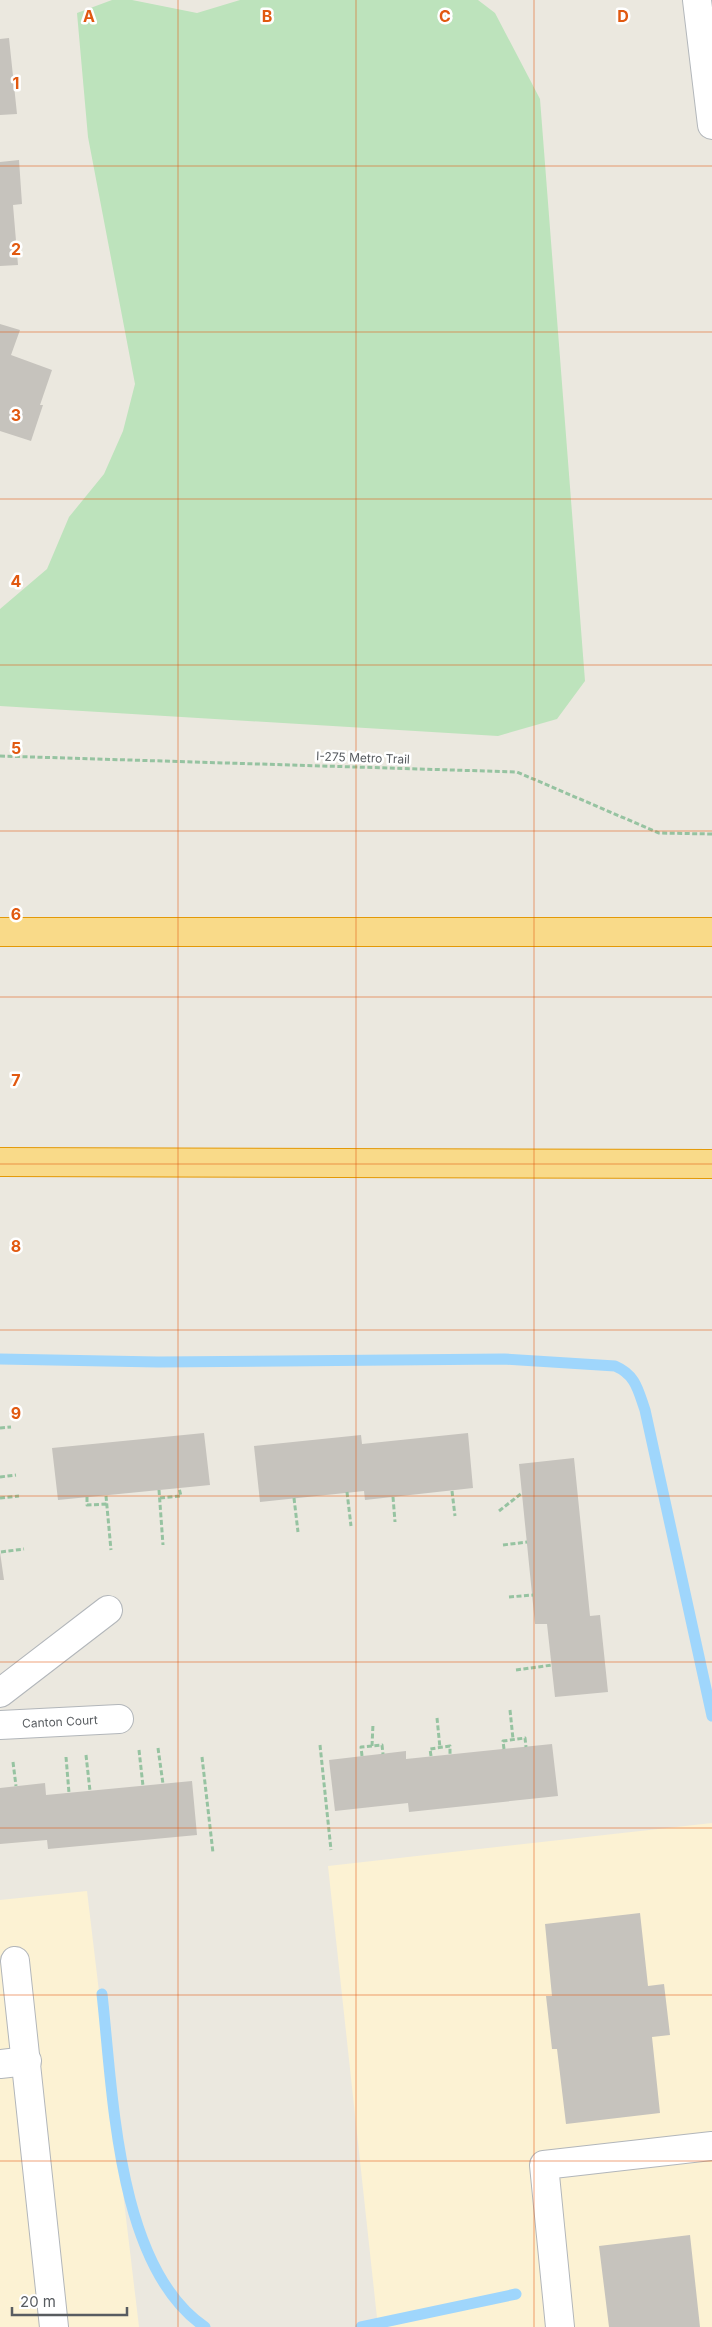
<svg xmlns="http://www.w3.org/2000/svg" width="712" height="2327" viewBox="0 0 712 2327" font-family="Inter,sans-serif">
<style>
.commercial{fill:#fcf2d3}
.green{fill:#bde3bc}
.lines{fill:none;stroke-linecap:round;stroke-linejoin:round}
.stream{stroke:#9fd6fc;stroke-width:11}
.building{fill:#c6c3bd}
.minor-casing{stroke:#b2b6ba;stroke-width:30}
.highway-casing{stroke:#e39907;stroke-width:30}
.path{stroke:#96c3a1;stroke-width:3;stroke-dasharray:5 2.5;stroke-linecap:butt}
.minor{stroke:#fff;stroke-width:28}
.highway{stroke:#f9da89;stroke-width:28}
.grid{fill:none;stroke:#e15910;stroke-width:1;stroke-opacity:0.55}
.labels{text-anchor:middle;stroke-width:5;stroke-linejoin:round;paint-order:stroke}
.street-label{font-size:12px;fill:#585c60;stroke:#fff}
.grid-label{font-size:16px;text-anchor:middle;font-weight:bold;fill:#e15910;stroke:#fff;stroke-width:5;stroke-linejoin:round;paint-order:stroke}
</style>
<rect width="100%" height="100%" fill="#ebe8df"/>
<path class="commercial" d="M 712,1823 L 712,2327 L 378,2327 L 328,1866 Z
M 87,1891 L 139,2327 L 0,2327 L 0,1900 Z"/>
<path class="green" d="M 112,0 L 132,0 L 197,13 L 240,0 L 478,0 L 495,13 L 540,99 L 585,681 L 557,719 L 498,736 L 0,706 L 0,609 L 47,569 L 69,517 L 104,474 L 123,431 L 135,384 L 88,137 L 77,13 Z"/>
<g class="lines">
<path class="stream" d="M 0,1359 L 158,1362 L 504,1359 L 615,1366 C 636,1375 638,1390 645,1410 L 712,1716
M 102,1994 C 113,2091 116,2267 205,2327
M 361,2327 L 516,2294"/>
</g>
<path class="building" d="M 9,38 L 17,114 L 0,115 L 0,39 Z
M 19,160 L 22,204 L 13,205 L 18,265 L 0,266 L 0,162 Z
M 0,324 L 20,330 L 11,355 L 52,370 L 40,405 L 43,405 L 31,441 L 0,431 Z
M 204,1433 L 210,1485 L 58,1500 L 52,1448 Z
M 468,1433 L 473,1488 L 365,1500 L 364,1491 L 260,1502 L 254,1446 L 361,1435 L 362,1444 Z
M 574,1458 L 590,1616 L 600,1615 L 608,1692 L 555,1697 L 547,1624 L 535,1624 L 519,1464 Z
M 0,1552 L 4,1580 L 0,1580 Z
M 552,1744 L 558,1796 L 409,1812 L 408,1803 L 335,1811 L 329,1760 L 406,1751 L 406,1759 Z
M 192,1781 L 197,1835 L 48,1849 L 47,1840 L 0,1844 L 0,1788 L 45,1783 L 46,1795 Z
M 640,1913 L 648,1986 L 664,1984 L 670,2035 L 652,2037 L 660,2113 L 566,2124 L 557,2049 L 552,2049 L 546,1996 L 552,1996 L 545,1924 Z
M 690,2235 L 700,2327 L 609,2327 L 599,2246 Z"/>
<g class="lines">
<defs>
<g id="minor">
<path d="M 697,0 L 712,125"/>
<path d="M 0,1693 L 108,1610"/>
<path id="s1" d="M 0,1725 L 119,1719"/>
<path d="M 15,1961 L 54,2327"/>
<path d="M 0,2064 L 27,2061"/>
<path d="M 560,2327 L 544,2165 L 712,2146"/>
</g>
<path id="highway" d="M 0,932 L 712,932
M 0,1162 L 712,1164"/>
</defs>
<use href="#minor" class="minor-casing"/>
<use href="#highway" class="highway-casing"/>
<path class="path" d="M 0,756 L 517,772 L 659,833 L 712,834
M 0,1428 L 11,1427
M 0,1477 L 16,1475
M 159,1490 L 163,1545
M 452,1491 L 455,1516
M 347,1492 L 351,1526
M 106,1496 L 111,1550
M 87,1497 L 87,1505 L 107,1504
M 393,1497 L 395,1522
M 0,1498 L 19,1496
M 160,1498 L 181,1496 L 179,1488
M 294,1498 L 298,1532
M 499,1511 L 522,1493
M 503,1545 L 527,1542
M 1,1552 L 24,1549
M 509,1597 L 533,1595
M 516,1670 L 552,1665
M 510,1710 L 513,1739
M 437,1718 L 440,1748
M 320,1745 L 331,1850
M 372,1746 L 373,1724
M 158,1748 L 163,1784
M 504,1749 L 503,1741 L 525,1738 L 526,1747
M 139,1750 L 143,1786
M 86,1755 L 90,1791
M 362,1756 L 361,1747 L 382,1745 L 383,1754
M 431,1756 L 430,1749 L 450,1746 L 450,1754
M 66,1757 L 69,1793
M 202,1757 L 213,1853
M 13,1762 L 16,1786"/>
<use href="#minor" class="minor"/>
<use href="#highway" class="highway"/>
</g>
<path class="grid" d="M 178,0 L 178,2327M 356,0 L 356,2327M 534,0 L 534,2327M 0,166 L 712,166M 0,332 L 712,332M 0,499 L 712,499M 0,665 L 712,665M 0,831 L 712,831M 0,997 L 712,997M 0,1164 L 712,1164M 0,1330 L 712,1330M 0,1496 L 712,1496M 0,1662 L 712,1662M 0,1828 L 712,1828M 0,1995 L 712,1995M 0,2161 L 712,2161"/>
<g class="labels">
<g class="street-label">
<text transform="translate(363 758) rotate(2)" y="4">I-275 Metro Trail</text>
<text dy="4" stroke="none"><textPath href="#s1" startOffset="60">Canton Court</textPath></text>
</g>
</g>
<g class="grid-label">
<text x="89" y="22">A</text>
<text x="267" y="22">B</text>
<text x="445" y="22">C</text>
<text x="623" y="22">D</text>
<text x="16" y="89">1</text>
<text x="16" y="255">2</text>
<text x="16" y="421">3</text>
<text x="16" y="587">4</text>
<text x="16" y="754">5</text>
<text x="16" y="920">6</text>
<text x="16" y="1086">7</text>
<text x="16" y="1252">8</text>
<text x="16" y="1419">9</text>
</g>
<path d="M12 2307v8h115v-8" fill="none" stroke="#585c60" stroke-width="2.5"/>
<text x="20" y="2307" font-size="15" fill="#585c60" stroke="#ffffff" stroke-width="4" paint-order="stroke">20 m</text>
</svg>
